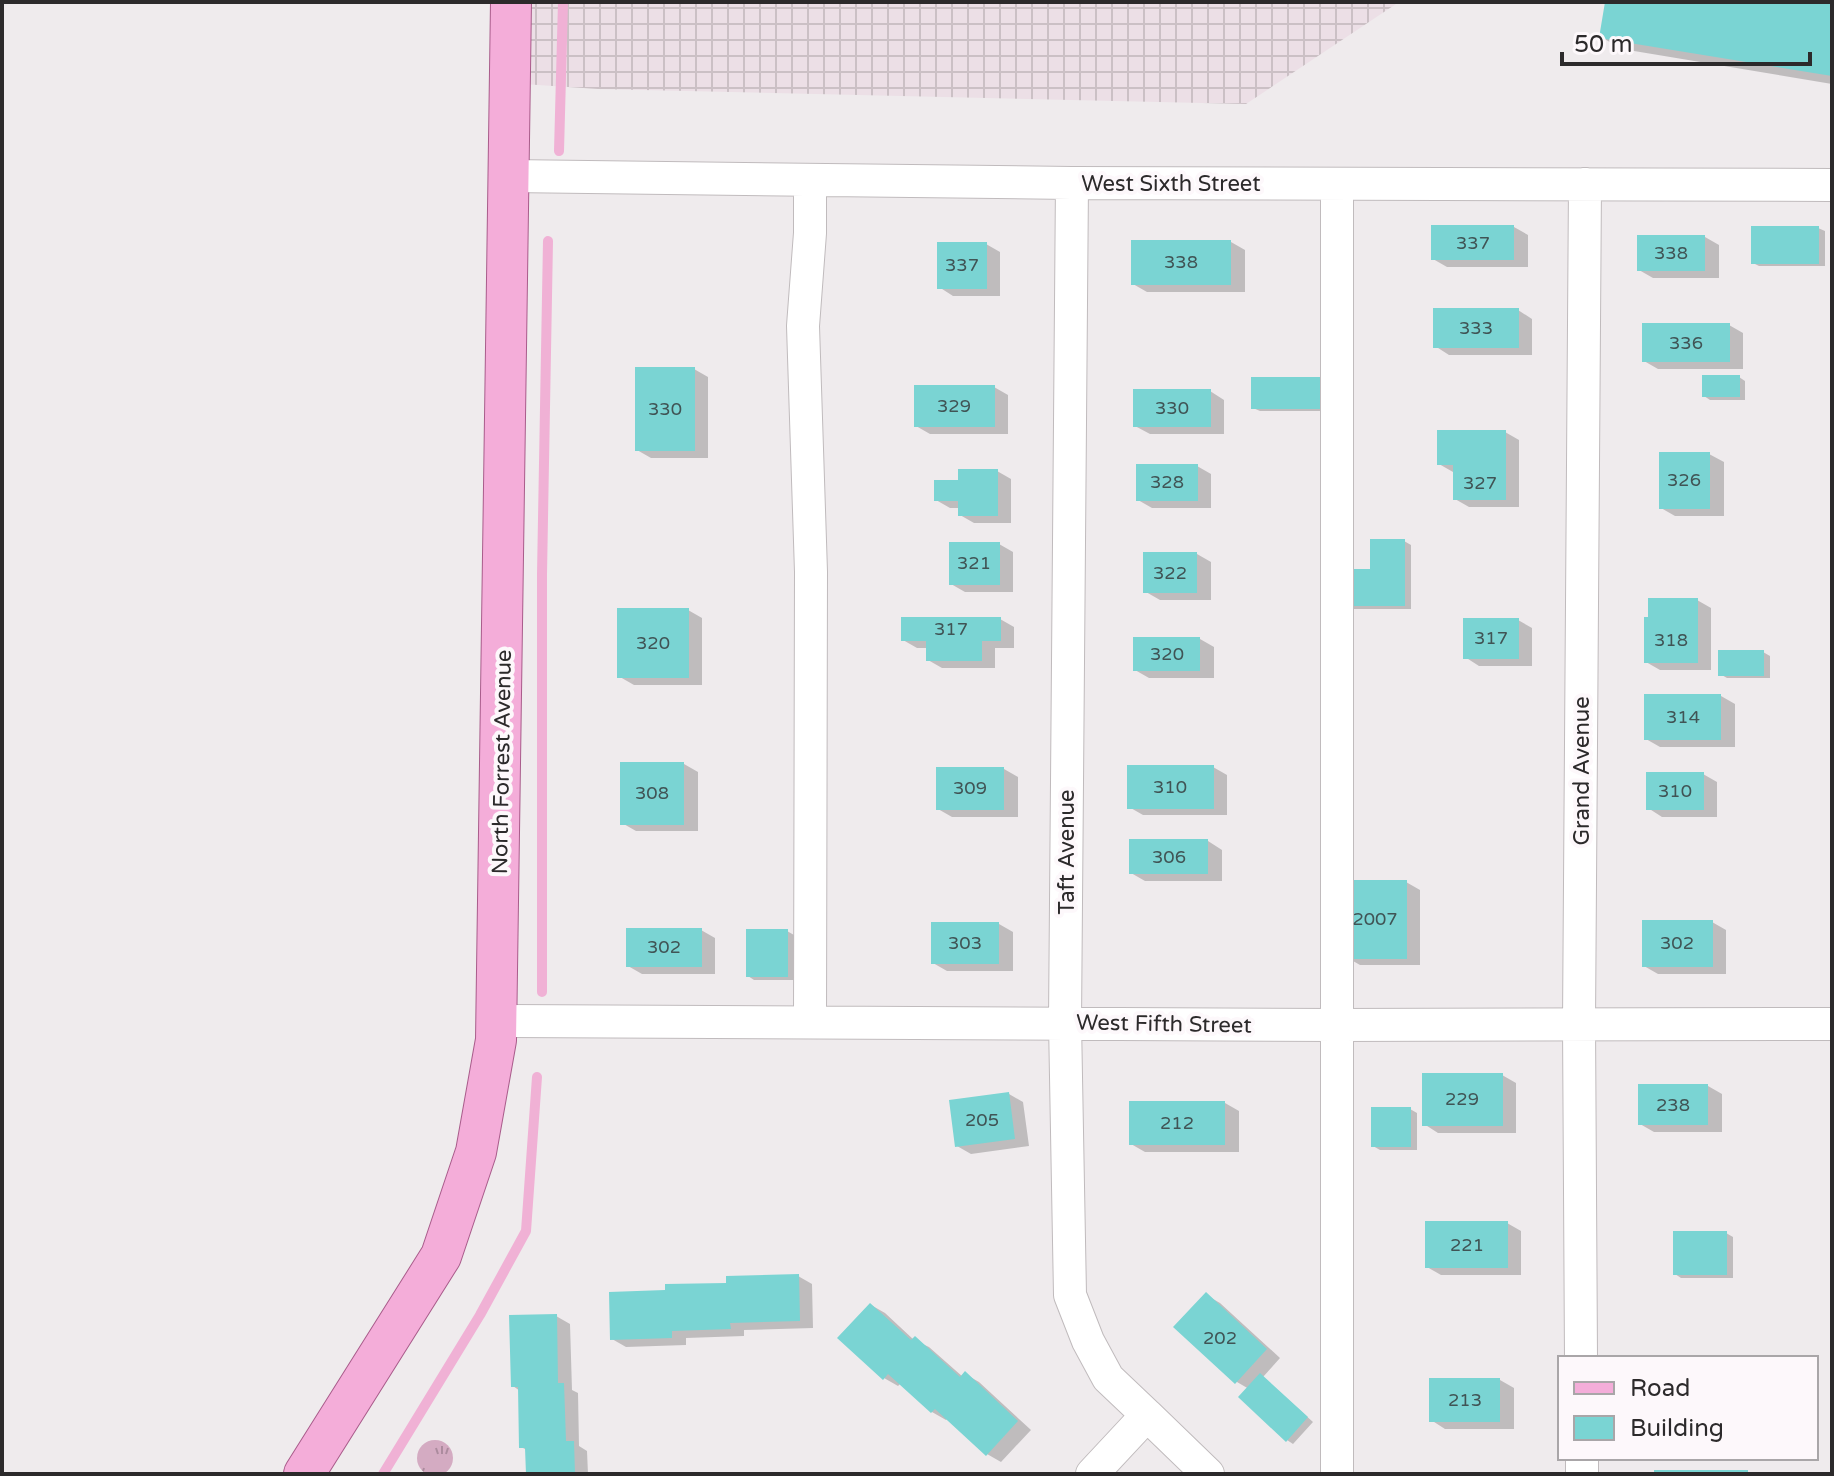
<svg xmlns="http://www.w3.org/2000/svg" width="1834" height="1476" viewBox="0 0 1834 1476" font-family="'Varela Round',sans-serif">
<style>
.industrial{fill:url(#industrial-grid)}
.park{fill:url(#park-tufts)}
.shadow{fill:#0003}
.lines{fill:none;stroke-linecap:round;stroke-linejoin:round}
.stream{stroke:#f0b1d5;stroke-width:10}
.building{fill:#7ad4d3}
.minor-casing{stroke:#c0bbbd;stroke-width:34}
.major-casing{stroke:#a95c8b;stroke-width:42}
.minor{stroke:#fff;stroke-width:32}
.major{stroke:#f4add9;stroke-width:40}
.labels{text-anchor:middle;stroke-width:8;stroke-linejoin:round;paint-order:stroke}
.number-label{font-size:18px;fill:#405455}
.street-label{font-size:22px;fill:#2c2a2b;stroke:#fdf8fb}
</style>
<defs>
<pattern id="industrial-grid" width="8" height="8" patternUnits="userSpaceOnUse" patternTransform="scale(2)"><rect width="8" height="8" fill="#ecdfe6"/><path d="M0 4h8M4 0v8" fill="none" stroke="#cbc0c5"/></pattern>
<pattern id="park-tufts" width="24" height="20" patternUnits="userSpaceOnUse" patternTransform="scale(2)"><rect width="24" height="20" fill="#d4abc2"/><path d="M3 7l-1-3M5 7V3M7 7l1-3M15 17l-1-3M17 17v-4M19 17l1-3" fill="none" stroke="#ac8b9e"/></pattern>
</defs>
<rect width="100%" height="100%" fill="#efebed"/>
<path class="industrial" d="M 511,2 L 1399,2 L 1246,104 L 598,89 L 508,83 Z"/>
<path class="park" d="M417 1458a18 18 0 1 1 36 0a18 18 0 1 1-36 0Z"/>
<path class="shadow" d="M 1607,2 L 1832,2 L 1832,84 L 1622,49 L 1601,37 Z
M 1514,227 L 1528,235 L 1528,267 L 1447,267 L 1433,259 Z
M 1818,228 L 1825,231 L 1825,266 L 1759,266 L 1753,263 Z
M 1705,237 L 1719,245 L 1719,278 L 1653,278 L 1639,270 Z
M 1231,242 L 1245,250 L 1245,292 L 1147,292 L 1133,284 Z
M 986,244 L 1000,252 L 1000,296 L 953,296 L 939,287 Z
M 1518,310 L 1532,319 L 1532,355 L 1449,355 L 1435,346 Z
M 1729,325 L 1743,333 L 1743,369 L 1658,369 L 1644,361 Z
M 694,369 L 708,377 L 708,458 L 651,458 L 637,450 Z
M 1739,377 L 1745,381 L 1745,400 L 1710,400 L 1704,396 Z
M 1320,379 L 1326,411 L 1260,411 L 1253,408 Z
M 994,387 L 1008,395 L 1008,434 L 930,434 L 916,426 Z
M 1210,391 L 1224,400 L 1224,434 L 1150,434 L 1135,426 Z
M 1505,432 L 1519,440 L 1519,507 L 1469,507 L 1455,499 L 1453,472 L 1439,464 Z
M 1709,454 L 1724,462 L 1724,516 L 1675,516 L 1661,508 Z
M 1197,466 L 1211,474 L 1211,508 L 1152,508 L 1138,500 Z
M 997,471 L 1011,479 L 1011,523 L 974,523 L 960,515 L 960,508 L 950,508 L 936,500 L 960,482 Z
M 1404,541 L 1411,545 L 1411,609 L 1354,609 L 1347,605 L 1372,571 Z
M 999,544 L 1013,552 L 1013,592 L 965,592 L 951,584 Z
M 1197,554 L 1211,562 L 1211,600 L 1160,600 L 1146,592 Z
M 1697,600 L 1711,608 L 1711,670 L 1660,670 L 1646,662 Z
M 688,610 L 702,618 L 702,685 L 634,685 L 620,677 Z
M 1000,619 L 1014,627 L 1014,648 L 995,648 L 995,668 L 942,668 L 928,660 L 928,648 L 917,648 L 903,640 Z
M 1518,620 L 1532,628 L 1532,666 L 1479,666 L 1465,657 Z
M 1200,639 L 1214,647 L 1214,678 L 1149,678 L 1135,670 Z
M 1763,652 L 1770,656 L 1770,678 L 1727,678 L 1720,674 Z
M 1721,696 L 1735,704 L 1735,747 L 1660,747 L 1646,739 Z
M 684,764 L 698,772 L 698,831 L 636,831 L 622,823 Z
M 1213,767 L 1227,775 L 1227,815 L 1143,815 L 1129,807 Z
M 1004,769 L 1018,777 L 1018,817 L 952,817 L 938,809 Z
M 1703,774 L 1717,782 L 1717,817 L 1662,817 L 1648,808 Z
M 1208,841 L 1222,850 L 1222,881 L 1145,881 L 1131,873 Z
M 1406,882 L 1420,890 L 1420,965 L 1360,965 L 1346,957 Z
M 1712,922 L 1726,930 L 1726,974 L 1658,974 L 1644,966 Z
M 999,924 L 1013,932 L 1013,971 L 947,971 L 933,963 Z
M 701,930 L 715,938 L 715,974 L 642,974 L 628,966 Z
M 787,931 L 794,935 L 794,980 L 754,980 L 748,976 Z
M 1502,1075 L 1516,1083 L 1516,1133 L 1438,1133 L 1424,1124 Z
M 1708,1086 L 1722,1094 L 1722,1132 L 1654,1132 L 1640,1124 Z
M 1009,1094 L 1023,1102 L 1029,1146 L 971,1154 L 957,1146 Z
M 1225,1103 L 1239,1111 L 1239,1152 L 1145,1152 L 1131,1144 Z
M 1410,1109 L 1417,1113 L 1417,1150 L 1380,1150 L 1373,1146 Z
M 1507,1223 L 1521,1231 L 1521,1275 L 1441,1275 L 1427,1267 Z
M 1726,1233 L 1733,1237 L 1733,1278 L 1681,1278 L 1675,1274 Z
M 798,1276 L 812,1284 L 813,1328 L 744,1330 L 744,1336 L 686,1338 L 686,1345 L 626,1347 L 612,1339 L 667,1292 Z
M 1206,1295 L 1220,1303 L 1280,1358 L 1263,1377 L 1313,1422 L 1293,1444 L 1287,1440 L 1249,1389 L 1237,1382 Z
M 871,1305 L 885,1313 L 914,1340 L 929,1347 L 963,1377 L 965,1374 L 979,1382 L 1031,1430 L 1001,1462 L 987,1454 L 948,1418 L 946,1420 L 932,1412 L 901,1383 L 898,1386 L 884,1378 Z
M 556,1316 L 570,1324 L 572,1390 L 578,1393 L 579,1446 L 587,1451 L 588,1474 L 528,1474 L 527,1450 L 521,1447 L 520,1391 L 513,1386 Z
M 1500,1380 L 1514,1388 L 1514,1429 L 1445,1429 L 1431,1420 Z"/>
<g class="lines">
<path class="stream" d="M 559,151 L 563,2
M 542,992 L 542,574 L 548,241
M 383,1474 L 480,1315 L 526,1231 L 537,1077"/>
</g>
<path class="building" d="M 1605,2 L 1832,2 L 1832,76 L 1599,38 Z
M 1431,225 L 1514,225 L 1514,260 L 1431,260 Z
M 1751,226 L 1819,226 L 1819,264 L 1751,264 Z
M 1637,235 L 1705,235 L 1705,271 L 1637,271 Z
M 1131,240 L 1231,240 L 1231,285 L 1131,285 Z
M 937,242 L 987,242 L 987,289 L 937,289 Z
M 1433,308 L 1519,308 L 1519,348 L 1433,348 Z
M 1642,323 L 1730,323 L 1730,362 L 1642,362 Z
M 635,367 L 695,367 L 695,451 L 635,451 Z
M 1702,375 L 1740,375 L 1740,397 L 1702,397 Z
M 1251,377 L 1321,377 L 1321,409 L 1251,409 Z
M 914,385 L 995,385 L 995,427 L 914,427 Z
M 1133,389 L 1211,389 L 1211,427 L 1133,427 Z
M 1437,430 L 1506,430 L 1506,500 L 1453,500 L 1453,465 L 1437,465 Z
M 1659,452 L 1710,452 L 1710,509 L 1659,509 Z
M 1136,464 L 1198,464 L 1198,501 L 1136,501 Z
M 958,469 L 998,469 L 998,516 L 958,516 L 958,501 L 934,501 L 934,480 L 958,480 Z
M 1370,539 L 1405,539 L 1405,606 L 1345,606 L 1345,569 L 1370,569 Z
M 949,542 L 1000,542 L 1000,585 L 949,585 Z
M 1143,552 L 1197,552 L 1197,593 L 1143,593 Z
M 1648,598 L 1698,598 L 1698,663 L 1644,663 L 1644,617 L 1648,617 Z
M 617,608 L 689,608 L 689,678 L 617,678 Z
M 901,617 L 1001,617 L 1001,641 L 982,641 L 982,661 L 926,661 L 926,641 L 901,641 Z
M 1463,618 L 1519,618 L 1519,659 L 1463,659 Z
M 1133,637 L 1200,637 L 1200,671 L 1133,671 Z
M 1718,650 L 1764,650 L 1764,676 L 1718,676 Z
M 1644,694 L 1721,694 L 1721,740 L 1644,740 Z
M 620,762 L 684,762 L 684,825 L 620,825 Z
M 1127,765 L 1214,765 L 1214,809 L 1127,809 Z
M 936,767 L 1004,767 L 1004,810 L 936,810 Z
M 1646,772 L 1704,772 L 1704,810 L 1646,810 Z
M 1129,839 L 1208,839 L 1208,874 L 1129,874 Z
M 1344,880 L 1407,880 L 1407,959 L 1344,959 Z
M 1642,920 L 1713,920 L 1713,967 L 1642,967 Z
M 931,922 L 999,922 L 999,964 L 931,964 Z
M 626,928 L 702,928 L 702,967 L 626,967 Z
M 746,929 L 788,929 L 788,977 L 746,977 Z
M 1422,1073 L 1503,1073 L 1503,1126 L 1422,1126 Z
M 1638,1084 L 1708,1084 L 1708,1125 L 1638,1125 Z
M 1009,1092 L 1015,1139 L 955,1147 L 949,1100 Z
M 1129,1101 L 1225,1101 L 1225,1145 L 1129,1145 Z
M 1371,1107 L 1411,1107 L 1411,1147 L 1371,1147 Z
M 1425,1221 L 1508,1221 L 1508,1268 L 1425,1268 Z
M 1673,1231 L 1727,1231 L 1727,1275 L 1673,1275 Z
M 799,1274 L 800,1321 L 730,1323 L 731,1329 L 672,1331 L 672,1338 L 610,1340 L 609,1292 L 665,1290 L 665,1284 L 726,1283 L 726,1276 Z
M 1206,1292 L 1267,1349 L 1235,1384 L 1173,1327 Z
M 870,1303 L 911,1340 L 915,1336 L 960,1377 L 965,1371 L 1018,1421 L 986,1456 L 935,1409 L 931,1413 L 888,1374 L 883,1380 L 837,1338 Z
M 557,1314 L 558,1383 L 564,1383 L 566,1441 L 574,1441 L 575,1474 L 526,1474 L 525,1448 L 519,1448 L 518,1387 L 511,1387 L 509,1315 Z
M 1260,1373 L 1308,1417 L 1286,1442 L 1238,1397 Z
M 1429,1378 L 1500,1378 L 1500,1422 L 1429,1422 Z
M 1654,1470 L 1748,1470 L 1748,1474 L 1654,1474 Z"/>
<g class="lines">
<defs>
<path id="minor" d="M 510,176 L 1072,183 L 1832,185
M 810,180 L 810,233 L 803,326 L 811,572 L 810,1021
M 1072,183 L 1065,1022 L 1070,1295 L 1088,1341 L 1108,1378 L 1147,1415 L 1092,1474
M 496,1021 L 1336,1025 L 1832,1024
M 1581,1358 L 1579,1023 L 1585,184
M 1147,1415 L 1208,1474
M 1582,1458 L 1582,1474
M 1337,1474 L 1337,184"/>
<path id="major" d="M 304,1474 L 441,1256 L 476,1152 L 496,1040 L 511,2"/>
</defs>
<use href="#minor" class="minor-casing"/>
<use href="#major" class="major-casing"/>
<use href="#minor" class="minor"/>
<use href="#major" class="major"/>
</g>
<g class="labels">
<g class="number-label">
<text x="1473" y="249">337</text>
<text x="1671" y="259">338</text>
<text x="1181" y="268">338</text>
<text x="962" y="271">337</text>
<text x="1476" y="334">333</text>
<text x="1686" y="349">336</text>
<text x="954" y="412">329</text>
<text x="1172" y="414">330</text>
<text x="665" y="415">330</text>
<text x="1684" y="486">326</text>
<text x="1167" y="488">328</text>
<text x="1480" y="489">327</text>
<text x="974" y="569">321</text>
<text x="1170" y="579">322</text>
<text x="951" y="635">317</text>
<text x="1491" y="644">317</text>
<text x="1671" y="646">318</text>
<text x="653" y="649">320</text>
<text x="1167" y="660">320</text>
<text x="1683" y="723">314</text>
<text x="1170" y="793">310</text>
<text x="970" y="794">309</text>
<text x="1675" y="797">310</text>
<text x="652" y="799">308</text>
<text x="1169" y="863">306</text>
<text x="1375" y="925">2007</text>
<text x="965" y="949">303</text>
<text x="1677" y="949">302</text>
<text x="664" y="953">302</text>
<text x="1462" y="1105">229</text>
<text x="1673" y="1111">238</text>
<text x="982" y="1126">205</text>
<text x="1177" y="1129">212</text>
<text x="1467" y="1251">221</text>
<text x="1220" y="1344">202</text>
<text x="1465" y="1406">213</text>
</g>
<g class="street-label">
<text x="1171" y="191">West Sixth Street</text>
<text transform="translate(501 762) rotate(-89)" y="8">North Forrest Avenue</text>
<text transform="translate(1581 771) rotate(-90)" y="8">Grand Avenue</text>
<text transform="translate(1066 852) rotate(-90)" y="8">Taft Avenue</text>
<text transform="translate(1164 1023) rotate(1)" y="8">West Fifth Street</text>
</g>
</g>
<rect width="1834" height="1476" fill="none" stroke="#2c2a2b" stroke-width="8"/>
<rect x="1558" y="1356" width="260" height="104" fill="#fdf8fb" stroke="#a9a6a8" stroke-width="2"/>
<rect x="1574" y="1382" width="40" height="12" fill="#f4add9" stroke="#a9a6a8" stroke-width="2"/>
<text x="1630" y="1396" font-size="24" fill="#2c2a2b">Road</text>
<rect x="1574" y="1416" width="40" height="24" fill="#7ad4d3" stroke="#a9a6a8" stroke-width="2"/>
<text x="1630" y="1436" font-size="24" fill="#2c2a2b">Building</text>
<path d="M1562 52v12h248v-12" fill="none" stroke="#2c2a2b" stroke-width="4"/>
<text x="1574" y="52" font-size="24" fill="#2c2a2b" stroke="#fdf8fb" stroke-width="6" paint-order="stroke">50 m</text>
</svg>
